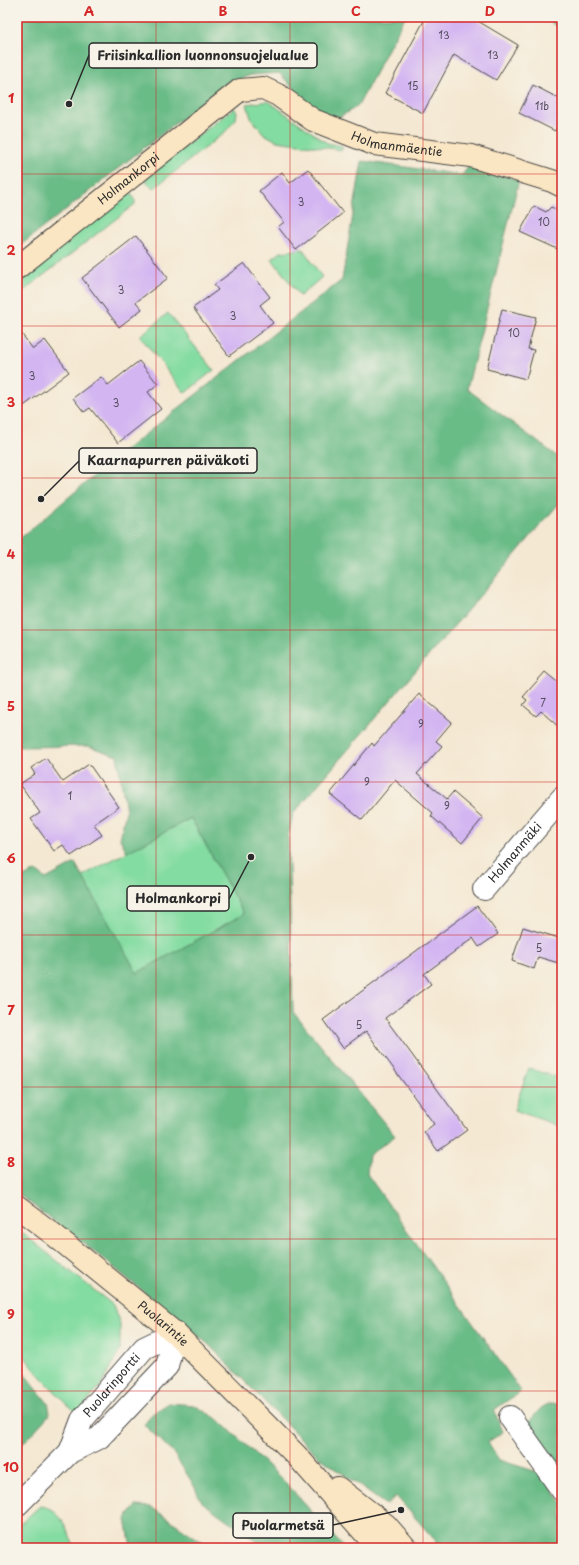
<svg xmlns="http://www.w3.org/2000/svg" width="579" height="1565" viewBox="0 0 579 1565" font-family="'Playpen Sans',sans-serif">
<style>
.green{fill:#83dca1;stroke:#578466}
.forest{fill:#6abc87;stroke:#4a7459}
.building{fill:#d3b5f2}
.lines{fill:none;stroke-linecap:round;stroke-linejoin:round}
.street-casing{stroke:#494744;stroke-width:24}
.secondary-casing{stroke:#494744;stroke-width:24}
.street{stroke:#fff;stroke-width:22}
.secondary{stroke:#fbe6c3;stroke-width:22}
.grid{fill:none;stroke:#d62828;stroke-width:1;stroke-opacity:0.55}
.labels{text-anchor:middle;stroke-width:4;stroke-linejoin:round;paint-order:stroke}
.number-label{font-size:10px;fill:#554e5d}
.street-label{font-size:12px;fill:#2b2b2b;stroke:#f7f3e8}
.leader{fill:none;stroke:#2b2b2b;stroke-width:1.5}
.callout-dot{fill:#2b2b2b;stroke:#f7f3e8;stroke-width:1.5}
.callout{fill:#f7f3e8;stroke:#2b2b2b;stroke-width:1.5}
.callout-label{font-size:13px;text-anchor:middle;font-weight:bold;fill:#2b2b2b}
.neatline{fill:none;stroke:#d62828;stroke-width:1.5}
.grid-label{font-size:13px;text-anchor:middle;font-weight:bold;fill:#d62828}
</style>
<rect width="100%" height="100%" fill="#f7f3e8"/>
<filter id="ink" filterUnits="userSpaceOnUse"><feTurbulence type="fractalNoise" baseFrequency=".025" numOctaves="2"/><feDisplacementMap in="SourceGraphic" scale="8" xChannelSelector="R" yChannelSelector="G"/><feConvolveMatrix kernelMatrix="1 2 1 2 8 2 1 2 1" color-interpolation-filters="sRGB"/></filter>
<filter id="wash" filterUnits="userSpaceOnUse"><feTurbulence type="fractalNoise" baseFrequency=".012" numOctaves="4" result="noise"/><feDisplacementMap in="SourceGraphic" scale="16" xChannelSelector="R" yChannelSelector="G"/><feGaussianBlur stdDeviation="0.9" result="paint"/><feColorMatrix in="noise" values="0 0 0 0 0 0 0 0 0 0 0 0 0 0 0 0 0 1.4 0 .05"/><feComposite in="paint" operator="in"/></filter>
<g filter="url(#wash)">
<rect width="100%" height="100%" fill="#f4e8d2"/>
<path class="green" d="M 268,101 L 327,143 L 342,146 L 342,150 L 277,141 L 264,134 L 251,118 L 247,104 Z
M 234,108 L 237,112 L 236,119 L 225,132 L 153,189 L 146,181 L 147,176 Z
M 126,192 C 132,194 135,197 135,204 L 17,296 L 17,279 Z
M 303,249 L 322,277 L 300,296 L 272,259 L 281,252 Z
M 168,313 L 214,370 L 185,393 L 140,336 Z
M 191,818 L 244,914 L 137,973 L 82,876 Z
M 529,1068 L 562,1079 L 562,1127 L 514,1110 Z
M 17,1229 L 113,1305 L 120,1324 L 120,1350 L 102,1384 L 79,1412 L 74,1411 L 39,1375 L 17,1347 Z
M 40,1506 C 62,1508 66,1530 75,1548 L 17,1548 L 17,1527 Z"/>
<path class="forest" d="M 17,17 L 405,17 L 358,106 L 333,121 L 313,109 L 279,73 L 251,75 L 224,85 L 17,248 Z
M 546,17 L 562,17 L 562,28 L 553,24 Z
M 362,161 L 462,175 L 469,166 L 519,180 L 467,389 L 562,460 L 562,500 L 293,814 L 288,837 L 293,1012 L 395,1136 L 369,1155 L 367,1174 L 521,1391 L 494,1410 L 503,1432 L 488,1442 L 499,1460 L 541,1473 L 562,1503 L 562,1548 L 442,1548 L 396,1496 L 386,1505 L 318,1456 L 208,1344 L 101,1257 L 17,1193 L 17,880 L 36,871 L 46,879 L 75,863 L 137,973 L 244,914 L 191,818 L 127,852 L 120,839 L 126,811 L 117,756 L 88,746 L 17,747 L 17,541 L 115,458 L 342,280 Z
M 17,1365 L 48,1403 L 50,1413 L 48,1416 L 17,1450 Z
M 169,1403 L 194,1405 L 219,1420 L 285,1482 L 344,1548 L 266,1548 L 202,1502 L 192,1482 L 172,1451 L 144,1425 L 152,1414 Z
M 548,1404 L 562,1405 L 562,1470 L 528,1423 L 541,1408 Z
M 136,1506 L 151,1507 L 211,1548 L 133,1548 L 130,1542 L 126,1519 Z"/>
<g id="blocks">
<path class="building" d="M 426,17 L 471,17 L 518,45 L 496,80 L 454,55 L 423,113 L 385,93 Z
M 533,85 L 562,100 L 562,118 L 555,131 L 519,113 Z
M 308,169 L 343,213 L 296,250 L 278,227 L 284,222 L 259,191 L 282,172 L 290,183 Z
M 534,206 L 546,212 L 551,207 L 562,212 L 562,251 L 520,232 Z
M 136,236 L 168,278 L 136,302 L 142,309 L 119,327 L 82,278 Z
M 244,263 L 270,297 L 260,305 L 273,323 L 229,356 L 193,308 L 218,290 L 214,285 Z
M 502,309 L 536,317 L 528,349 L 534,350 L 526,379 L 487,369 Z
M 17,328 L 33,349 L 45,340 L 69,372 L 17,411 Z
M 139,361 L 158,384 L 148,392 L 161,409 L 118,443 L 90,408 L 84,412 L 73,398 L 101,377 L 108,385 Z
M 545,672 L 562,686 L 562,730 L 541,711 L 536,716 L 523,705 L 527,700 L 523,697 Z
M 419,694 L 452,722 L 436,741 L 442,746 L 417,774 L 447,799 L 453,792 L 483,818 L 462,843 L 431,816 L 433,813 L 395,780 L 362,820 L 330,794 L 372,743 L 374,746 Z
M 46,758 L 63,782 L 89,764 L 119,807 L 94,824 L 102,835 L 71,856 L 63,845 L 54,851 L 31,819 L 40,813 L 20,784 L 35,774 L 31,768 Z
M 477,906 L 498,934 L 479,947 L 473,938 L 424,974 L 431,984 L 385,1018 L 467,1130 L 438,1151 L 424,1132 L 434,1124 L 366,1031 L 343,1048 L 323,1020 Z
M 523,927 L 562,939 L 562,964 L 538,957 L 534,969 L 512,961 Z"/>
</g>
</g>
<g filter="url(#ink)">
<use href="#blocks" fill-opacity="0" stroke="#494744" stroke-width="1"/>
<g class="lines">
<defs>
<g id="street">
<path id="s1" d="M 484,889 L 562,798"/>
<path d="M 510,1417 L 562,1490"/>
<path id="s2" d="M 70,1452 L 82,1420 L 144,1348 L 175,1333"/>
<path d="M 17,1505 L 70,1452 L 99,1438 L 167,1366 L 175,1333"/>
</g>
<g id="secondary">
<path id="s3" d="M 17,268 L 240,90 L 263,88 L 278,95 L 313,120 L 374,144 L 471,156 L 552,181 L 562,186"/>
<path id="s4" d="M 17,1207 L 53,1234 L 175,1333 L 296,1455 L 378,1548"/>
<path d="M 338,1488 L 386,1525 L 406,1548"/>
</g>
</defs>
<use href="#street" class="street-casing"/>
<use href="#secondary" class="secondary-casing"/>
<use href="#street" class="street"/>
<use href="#secondary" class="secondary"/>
</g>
</g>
<path class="grid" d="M 156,17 L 156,1548M 290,17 L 290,1548M 423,17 L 423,1548M 17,174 L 562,174M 17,326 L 562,326M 17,478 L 562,478M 17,630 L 562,630M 17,782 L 562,782M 17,935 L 562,935M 17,1087 L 562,1087M 17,1239 L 562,1239M 17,1391 L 562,1391"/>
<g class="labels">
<g class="number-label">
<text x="444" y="39">13</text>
<text x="493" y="59">13</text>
<text x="413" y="90">15</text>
<text x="542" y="110">11b</text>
<text x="301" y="206">3</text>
<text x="544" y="226">10</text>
<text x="121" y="294">3</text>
<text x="233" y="320">3</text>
<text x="514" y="337">10</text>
<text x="32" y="380">3</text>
<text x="116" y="407">3</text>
<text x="543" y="707">7</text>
<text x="421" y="728">9</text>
<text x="367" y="786">9</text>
<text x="70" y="800">1</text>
<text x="447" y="810">9</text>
<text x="539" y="952">5</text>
<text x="359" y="1029">5</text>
</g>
<g class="street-label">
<text dy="4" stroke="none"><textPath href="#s3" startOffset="456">Holmanmäentie</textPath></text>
<text dy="4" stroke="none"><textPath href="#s3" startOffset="143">Holmankorpi</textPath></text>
<text dy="4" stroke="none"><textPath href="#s1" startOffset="48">Holmanmäki</textPath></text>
<text dy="4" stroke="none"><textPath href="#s4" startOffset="187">Puolarintie</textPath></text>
<text dy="4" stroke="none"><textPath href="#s2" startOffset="80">Puolarinportti</textPath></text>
</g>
</g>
<path class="leader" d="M69 104L89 55M41 499L79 461M251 857L229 899M401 1510L333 1525"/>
<g class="callout-dot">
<circle cx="69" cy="104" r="4"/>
<circle cx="41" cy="499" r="4"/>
<circle cx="251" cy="857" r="4"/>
<circle cx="401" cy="1510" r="4"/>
</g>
<g class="callout">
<rect x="89" y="43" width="228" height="25" rx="4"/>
<rect x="79" y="448" width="178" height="25" rx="4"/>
<rect x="127" y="886" width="102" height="25" rx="4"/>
<rect x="233" y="1513" width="100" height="25" rx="4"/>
</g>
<g class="callout-label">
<text x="203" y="60">Friisinkallion luonnonsuojelualue</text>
<text x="168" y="465">Kaarnapurren päiväkoti</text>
<text x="178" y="903">Holmankorpi</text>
<text x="283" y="1530">Puolarmetsä</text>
</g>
<rect width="579" height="1565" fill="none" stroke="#f7f3e8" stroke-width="44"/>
<rect x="22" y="22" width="535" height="1521" class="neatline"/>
<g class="grid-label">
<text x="89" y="16">A</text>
<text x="223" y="16">B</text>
<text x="356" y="16">C</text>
<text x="490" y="16">D</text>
<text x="11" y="103">1</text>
<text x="11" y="255">2</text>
<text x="11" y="407">3</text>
<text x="11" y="559">4</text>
<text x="11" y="711">5</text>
<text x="11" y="863">6</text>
<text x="11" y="1015">7</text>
<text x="11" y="1167">8</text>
<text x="11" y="1319">9</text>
<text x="11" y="1472">10</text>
</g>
</svg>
